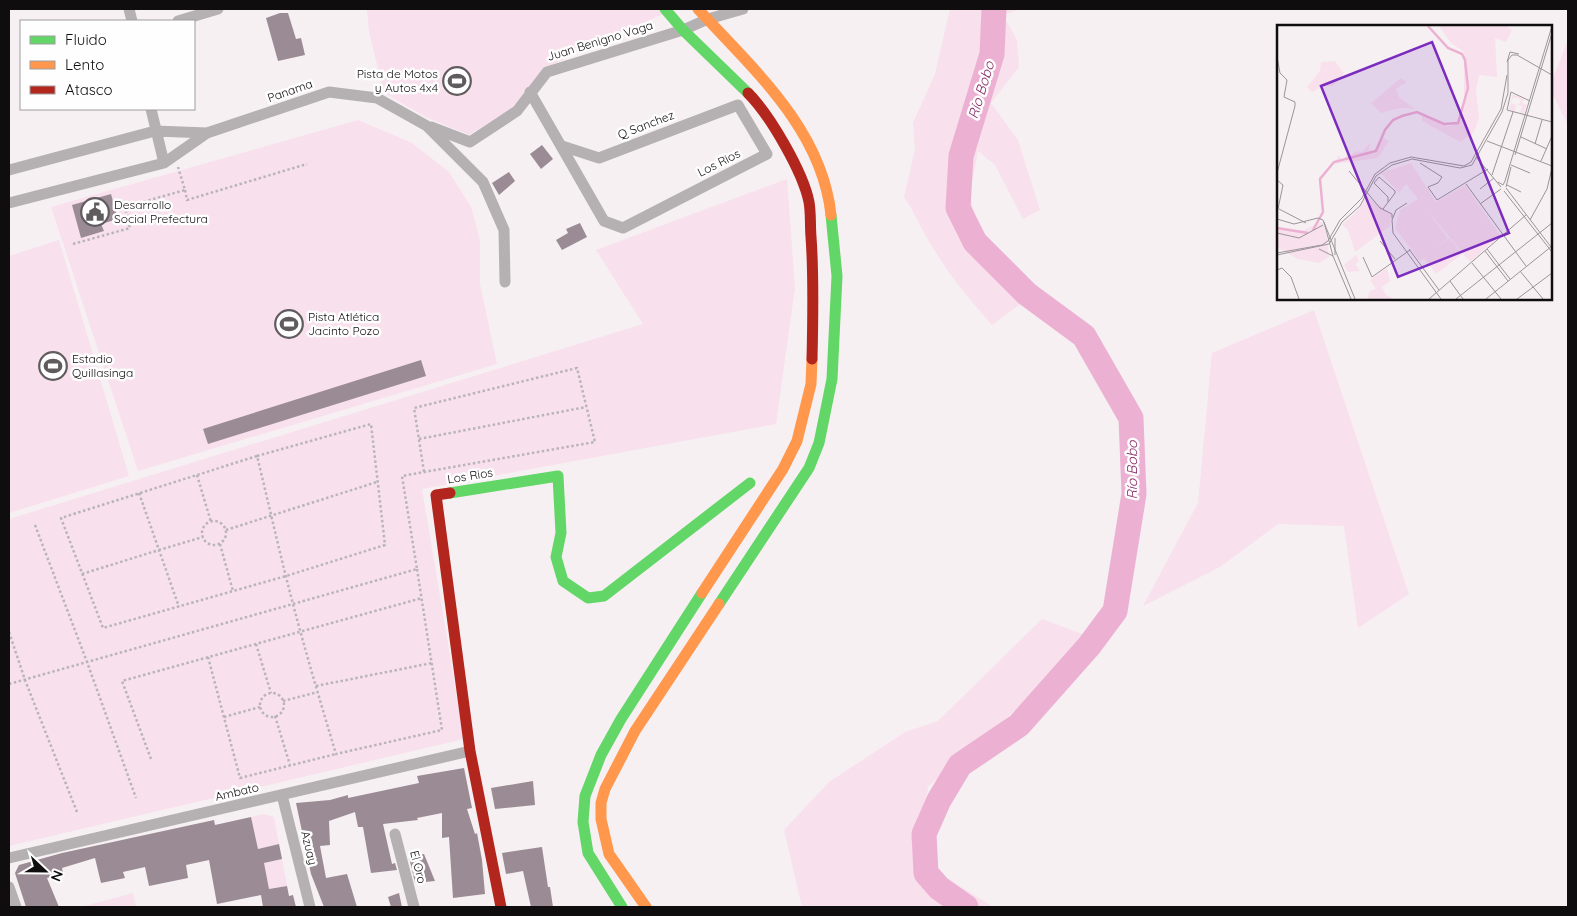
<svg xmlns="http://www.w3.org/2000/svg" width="1577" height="916" viewBox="0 0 1577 916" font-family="Quicksand,sans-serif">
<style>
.green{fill:#f8e0ec}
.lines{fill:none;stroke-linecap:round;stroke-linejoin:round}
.river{stroke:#ecb1d2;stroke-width:25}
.building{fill:#9b8b95}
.path{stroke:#b9b5b7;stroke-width:2.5;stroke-dasharray:2.5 2.5;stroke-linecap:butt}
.street{stroke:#b5b1b2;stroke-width:11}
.fast{stroke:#63d668;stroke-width:11}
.slow{stroke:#ff974d;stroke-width:11}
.jam{stroke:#b3261e;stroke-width:11}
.labels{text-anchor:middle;stroke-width:5;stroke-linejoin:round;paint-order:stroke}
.street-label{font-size:12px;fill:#100d0e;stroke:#fefefe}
.poi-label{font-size:12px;fill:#100d0e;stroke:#fefefe;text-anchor:start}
.water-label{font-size:14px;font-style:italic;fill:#882a66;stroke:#fefefe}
.inset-river{fill:none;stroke:#ecb1d2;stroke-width:2.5}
.inset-road{fill:none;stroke:#9a9597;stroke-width:1}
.view{fill:#7b2cbf;fill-opacity:0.15;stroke:#7b2cbf;stroke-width:2.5}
.inset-edge{fill:none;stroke:#100d0e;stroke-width:2.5}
</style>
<rect width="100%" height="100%" fill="#f6f0f3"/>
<path class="green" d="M 367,9 L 660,9 L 665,13 L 543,69 L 512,108 L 469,135 L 428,118 L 384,93 L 369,32 Z
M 950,9 L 1019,9 L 1003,15 L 1017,40 L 1019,67 L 991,103 L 1018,140 L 1040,210 L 1023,219 L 995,165 L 978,151 L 970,194 L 977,227 L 1039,290 L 992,325 C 971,301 951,278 935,251 C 923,233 917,216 904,197 L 915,149 L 913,123 L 935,74 Z
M 1568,40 L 1568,125 L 1551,91 L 1551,83 Z
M 358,120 L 412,143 L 449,172 L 471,207 L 480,240 L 480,284 L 497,364 L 138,471 L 51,207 Z
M 787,179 L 795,288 L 776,424 L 422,489 L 464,739 L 9,846 L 9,519 L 643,324 L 596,250 Z
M 59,240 L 129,476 L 9,513 L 9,256 Z
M 1314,310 L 1409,594 L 1358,628 L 1344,526 L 1278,524 L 1220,567 L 1143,606 L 1198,503 L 1212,353 Z
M 1042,619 L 1096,639 L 928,787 L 919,860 L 993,907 L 802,907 L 784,830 L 829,782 L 905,732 L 938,721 Z
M 264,814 L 274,817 L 279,844 L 258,849 L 251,817 Z
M 282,859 L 287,886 L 269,889 L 256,865 Z
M 133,893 L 136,907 L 81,907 Z"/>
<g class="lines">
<path class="river" d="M 966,907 L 939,888 L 926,873 L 924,834 L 939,800 L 960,765 L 1019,725 L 1089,646 L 1115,611 L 1134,494 L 1131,418 L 1084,336 L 1027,294 L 975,242 L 958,208 L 961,156 L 992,54 L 994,9"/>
</g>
<path class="building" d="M 280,13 L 288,13 L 296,39 L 301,38 L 305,55 L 278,61 L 266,18 Z
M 542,145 L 553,159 L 541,169 L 530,154 Z
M 509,172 L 515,181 L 499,195 L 492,183 Z
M 111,194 L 118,219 L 101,224 L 104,231 L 81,238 L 72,205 Z
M 580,223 L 587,237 L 562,250 L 556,240 L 568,233 L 566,229 Z
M 421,360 L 426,376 L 208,444 L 203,429 Z
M 464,768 L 472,808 L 467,809 L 475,834 L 477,833 L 482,860 L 485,894 L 453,898 L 449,837 L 442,838 L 442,813 L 417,818 L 418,820 L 383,824 L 392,864 L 395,863 L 397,870 L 371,873 L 363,827 L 358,827 L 355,812 L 329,821 L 330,845 L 320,846 L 326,878 L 347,874 L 357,907 L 324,907 L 311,874 L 296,803 L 330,800 L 348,795 L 348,798 L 419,783 L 417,776 Z
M 533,781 L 535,805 L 495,809 L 491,788 Z
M 251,817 L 258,849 L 279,844 L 282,859 L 264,863 L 269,889 L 287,886 L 289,896 L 293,895 L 296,907 L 263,907 L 261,895 L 217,904 L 209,860 L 186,865 L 188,878 L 149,886 L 145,867 L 123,872 L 125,878 L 101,883 L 95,858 L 62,868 L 63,873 L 47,878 L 59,907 L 26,907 L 15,873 L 19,865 L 62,853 L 214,820 L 215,825 Z
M 542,847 L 548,887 L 550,887 L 553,907 L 531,907 L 523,871 L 506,874 L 502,853 Z
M 424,854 L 435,881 L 415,883 L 409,857 Z
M 399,893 L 402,907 L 391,907 L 388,897 Z"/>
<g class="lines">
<path class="path" d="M 185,190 L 187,200 L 307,164
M 73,244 L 130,228 L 125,207 L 185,190 L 178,167
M 419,439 L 586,407
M 257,456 L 371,424 L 385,545 L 286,576 L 103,628 L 61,518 L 257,456 C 269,505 280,555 293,604 C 306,654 321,704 336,754 L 442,730 L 417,569
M 197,475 L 211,522
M 139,493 L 159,550 L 203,537
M202 533a12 12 0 1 1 24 0a12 12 0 1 1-24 0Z
M 35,525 L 87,662 L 136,798
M 226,530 L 377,482
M 220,544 L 233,591
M 82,574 L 159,550 L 179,607
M 9,632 L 25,680 L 77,812
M 256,644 L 271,693
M 208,657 L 240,778 L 336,754
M 9,684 L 417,569 L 402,476 L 424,472 L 595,442 L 577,368 L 414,408 L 424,472
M 316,686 L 432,663
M260 705a12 12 0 1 1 24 0a12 12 0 1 1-24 0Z
M 283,701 L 318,692
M 275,716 L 290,765
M 224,717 L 260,707
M 151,759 L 122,681 L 422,598"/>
<path class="street" d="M 129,9 L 132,21
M 178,21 L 218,9
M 530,92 L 604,221 L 623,228 L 767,154 L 738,105 L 599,158 L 562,146
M 151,109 L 164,163
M 431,127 L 470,142 L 517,111 L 547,72 L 683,30 L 708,19 L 743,9
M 9,170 L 155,131 L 207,133 L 329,92 L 377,98 L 427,126 L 483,182 L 504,230 L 505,282
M 9,203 L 164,163 L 207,133
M 282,795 L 310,907
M 395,834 L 414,907
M 9,858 L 470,751
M 9,887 L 16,907"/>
<path class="fast" d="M 665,9 L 683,30 L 748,93
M 450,493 L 558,476 L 561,533 L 556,557 L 563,581 L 588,598 L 604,596 L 750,483
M 719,604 L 809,468 L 819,443 L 832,379 L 837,276 L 831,215
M 622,907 L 588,853 L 583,822 L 585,796 L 601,755 L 621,719 L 702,593"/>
<path class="slow" d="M 698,9 C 753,69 822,129 831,215
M 702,593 L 783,469 L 797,441 L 811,384 L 812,359
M 646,907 L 609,854 L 601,819 L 601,803 L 605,789 L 635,731 L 719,604"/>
<path class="jam" d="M 748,93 C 770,115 803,172 809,202 C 811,213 810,225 811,237 C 814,277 813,318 812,359
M 450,493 L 436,495 L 470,751 L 501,907"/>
</g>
<defs>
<symbol id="stadium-ring" viewBox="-11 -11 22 22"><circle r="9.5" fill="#fefefe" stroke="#605c5e" stroke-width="1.5"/><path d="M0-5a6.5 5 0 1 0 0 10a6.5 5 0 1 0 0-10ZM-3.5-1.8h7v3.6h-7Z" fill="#605c5e"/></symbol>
<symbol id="civic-ring" viewBox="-11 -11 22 22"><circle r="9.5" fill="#fefefe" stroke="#605c5e" stroke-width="1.5"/><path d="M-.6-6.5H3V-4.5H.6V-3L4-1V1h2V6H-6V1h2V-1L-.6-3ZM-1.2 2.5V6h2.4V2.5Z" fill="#605c5e"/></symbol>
</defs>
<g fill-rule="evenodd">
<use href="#stadium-ring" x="441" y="65" width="32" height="32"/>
<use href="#civic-ring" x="79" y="196" width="32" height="32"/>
<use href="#stadium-ring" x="273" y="308" width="32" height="32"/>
<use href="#stadium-ring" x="37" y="350" width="32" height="32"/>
</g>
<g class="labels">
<g class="street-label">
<text transform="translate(600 41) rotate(-17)" y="4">Juan Benigno Vaga</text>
<text transform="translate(290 91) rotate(-19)" y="4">Panama</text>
<text transform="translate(646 125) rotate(-21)" y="4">Q Sanchez</text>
<text transform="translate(719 163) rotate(-27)" y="4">Los Rios</text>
<text transform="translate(470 476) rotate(-9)" y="4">Los Rios</text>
<text transform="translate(237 792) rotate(-13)" y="4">Ambato</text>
<text transform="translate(309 848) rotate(76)" y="4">Azuay</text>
<text transform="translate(418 867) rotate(76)" y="4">El Oro</text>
</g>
<g class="poi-label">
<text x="438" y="78" text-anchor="end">Pista de Motos<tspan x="438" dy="14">y Autos 4x4</tspan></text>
<text x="114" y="209">Desarrollo<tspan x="114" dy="14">Social Prefectura</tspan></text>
<text x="308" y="321">Pista Atlética<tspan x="308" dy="14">Jacinto Pozo</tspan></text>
<text x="72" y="363">Estadio<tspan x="72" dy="14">Quillasinga</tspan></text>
</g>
<g class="water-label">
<text transform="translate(981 90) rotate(-73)" y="5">Río Bobo</text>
<text transform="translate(1132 470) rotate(-90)" y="5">Río Bobo</text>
</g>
</g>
<g transform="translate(1277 25)">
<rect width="275" height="275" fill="#f6f0f3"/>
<path d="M 162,1 L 230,1 L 235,5 L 229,17 L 218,13 L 220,52 L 202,50 L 199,66 L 202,93 L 197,107 L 183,117 L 145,96 L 145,88 L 171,101 L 180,99 L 187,75 L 187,27 L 174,18 ZM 58,36 L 67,48 L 56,61 L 47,61 L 35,67 L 30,62 L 43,46 L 44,37 ZM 124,53 L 130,57 L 119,64 L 122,72 L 138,84 L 123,83 L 104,88 L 94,78 ZM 236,69 L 247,74 L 245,78 L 250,80 L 246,89 L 243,88 L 245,81 L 240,80 L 244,77 L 242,73 L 236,73 L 234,78 L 239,80 L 238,87 L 232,84 ZM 105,112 L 112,116 L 101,133 L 58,139 L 61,130 L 66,136 L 71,127 L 74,130 L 79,126 L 85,127 L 95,116 L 91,126 L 97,125 ZM 134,138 L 159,177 L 188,160 L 223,210 L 193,237 L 148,183 L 171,213 L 156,226 L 172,213 L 185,229 L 159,249 L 147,233 L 143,236 L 118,203 L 123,185 L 141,174 L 129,159 L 122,168 L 104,148 ZM 90,171 L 114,189 L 113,201 L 78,227 L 71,205 L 65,200 L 82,184 ZM 44,197 L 48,197 L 52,232 L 42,238 L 21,234 L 0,222 L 0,204 L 22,207 ZM 79,230 L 82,236 L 78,239 L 83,246 L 71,247 L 67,240 ZM 110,243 L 113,256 L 105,262 L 109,270 L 117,274 L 90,274 L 93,266 L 99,264 L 93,255 Z" fill="#f8e0ec"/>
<path class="inset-river" d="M 0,203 L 31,208M 36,205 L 46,187 L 43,154 L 57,137 L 99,126 L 108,105 L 116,95 L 125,91 L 140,87 L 167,99 L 181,98 L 191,63 L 188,35 L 185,29 L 171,23 L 151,1"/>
<path class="inset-road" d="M 0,32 L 3,48 L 10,55 L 7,72 L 18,77 L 18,81 L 0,148M 230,37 L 233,27 L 242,29M 253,76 L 234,67 L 230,85 L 275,97M 244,112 L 270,124M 210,116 L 275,141M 258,119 L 265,95M 238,130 L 275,8M 199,132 L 224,162M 264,136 L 275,111M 143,138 L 165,152 L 161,158 L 151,162 L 160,175 L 211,144M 234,140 L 253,148M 72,146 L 103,183 L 115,189 L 115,193M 215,150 L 236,87M 0,155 L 6,160 L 1,184M 221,157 L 226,160 L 228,156 L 275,1M 189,159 L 249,241M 230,160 L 244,167M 229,162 L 234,142M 229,163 L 274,222M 203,164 L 217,153M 227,166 L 275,227M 130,178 L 119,185 L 115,195 L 116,208 L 164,274M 203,179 L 224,164M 2,184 L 29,198M 106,184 L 118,168 L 118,166 L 102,152 L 97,158 L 111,172 L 111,177M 0,194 L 17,199 L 41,193 L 46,195 L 78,274M 253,195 L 270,164 L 275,143M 47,197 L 56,231 L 74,274M 0,208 L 22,213 L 46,200M 103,216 L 118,234M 42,224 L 56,231M 132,224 L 162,265M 210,224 L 233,254M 208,226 L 231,256M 0,228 L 45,220 L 51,216 L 63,195 L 85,173 L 98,149 L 113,138 L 134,132 L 187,141 L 194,137 L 224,84 L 230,50M 0,230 L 52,219 L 65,197 L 83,181 L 99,151 L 115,140 L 135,134 L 183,143 L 195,140 L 225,87 L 231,68 L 231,35 L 235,30 L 240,30 L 275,50M 58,230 L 58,213M 86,232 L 95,252 L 133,225M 195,238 L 224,274M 0,245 L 5,243 L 14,252 L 22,274M 243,246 L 266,274M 173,256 L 186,274M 152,274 L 249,190M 179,274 L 275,198M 209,274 L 275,221M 240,274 L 275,248"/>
<path class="view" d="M 155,17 L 232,208 L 121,252 L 44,61 Z"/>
<rect width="275" height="275" class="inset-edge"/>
</g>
<rect width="1577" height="916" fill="none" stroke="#100d0e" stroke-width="20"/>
<rect x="20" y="20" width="175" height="90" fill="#fefefe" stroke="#9f9e9e"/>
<rect x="30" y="36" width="25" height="8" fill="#63d668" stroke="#9f9e9e"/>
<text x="65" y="45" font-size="15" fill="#100d0e">Fluido</text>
<rect x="30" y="61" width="25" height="8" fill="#ff974d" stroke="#9f9e9e"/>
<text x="65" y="70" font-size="15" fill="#100d0e">Lento</text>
<rect x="30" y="86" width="25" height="8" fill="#b3261e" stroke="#9f9e9e"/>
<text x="65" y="95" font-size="15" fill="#100d0e">Atasco</text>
<g transform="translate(45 871) rotate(112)" stroke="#fefefe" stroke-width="4" paint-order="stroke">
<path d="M0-4L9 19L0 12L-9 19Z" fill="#100d0e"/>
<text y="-8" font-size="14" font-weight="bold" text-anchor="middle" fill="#100d0e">N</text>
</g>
</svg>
